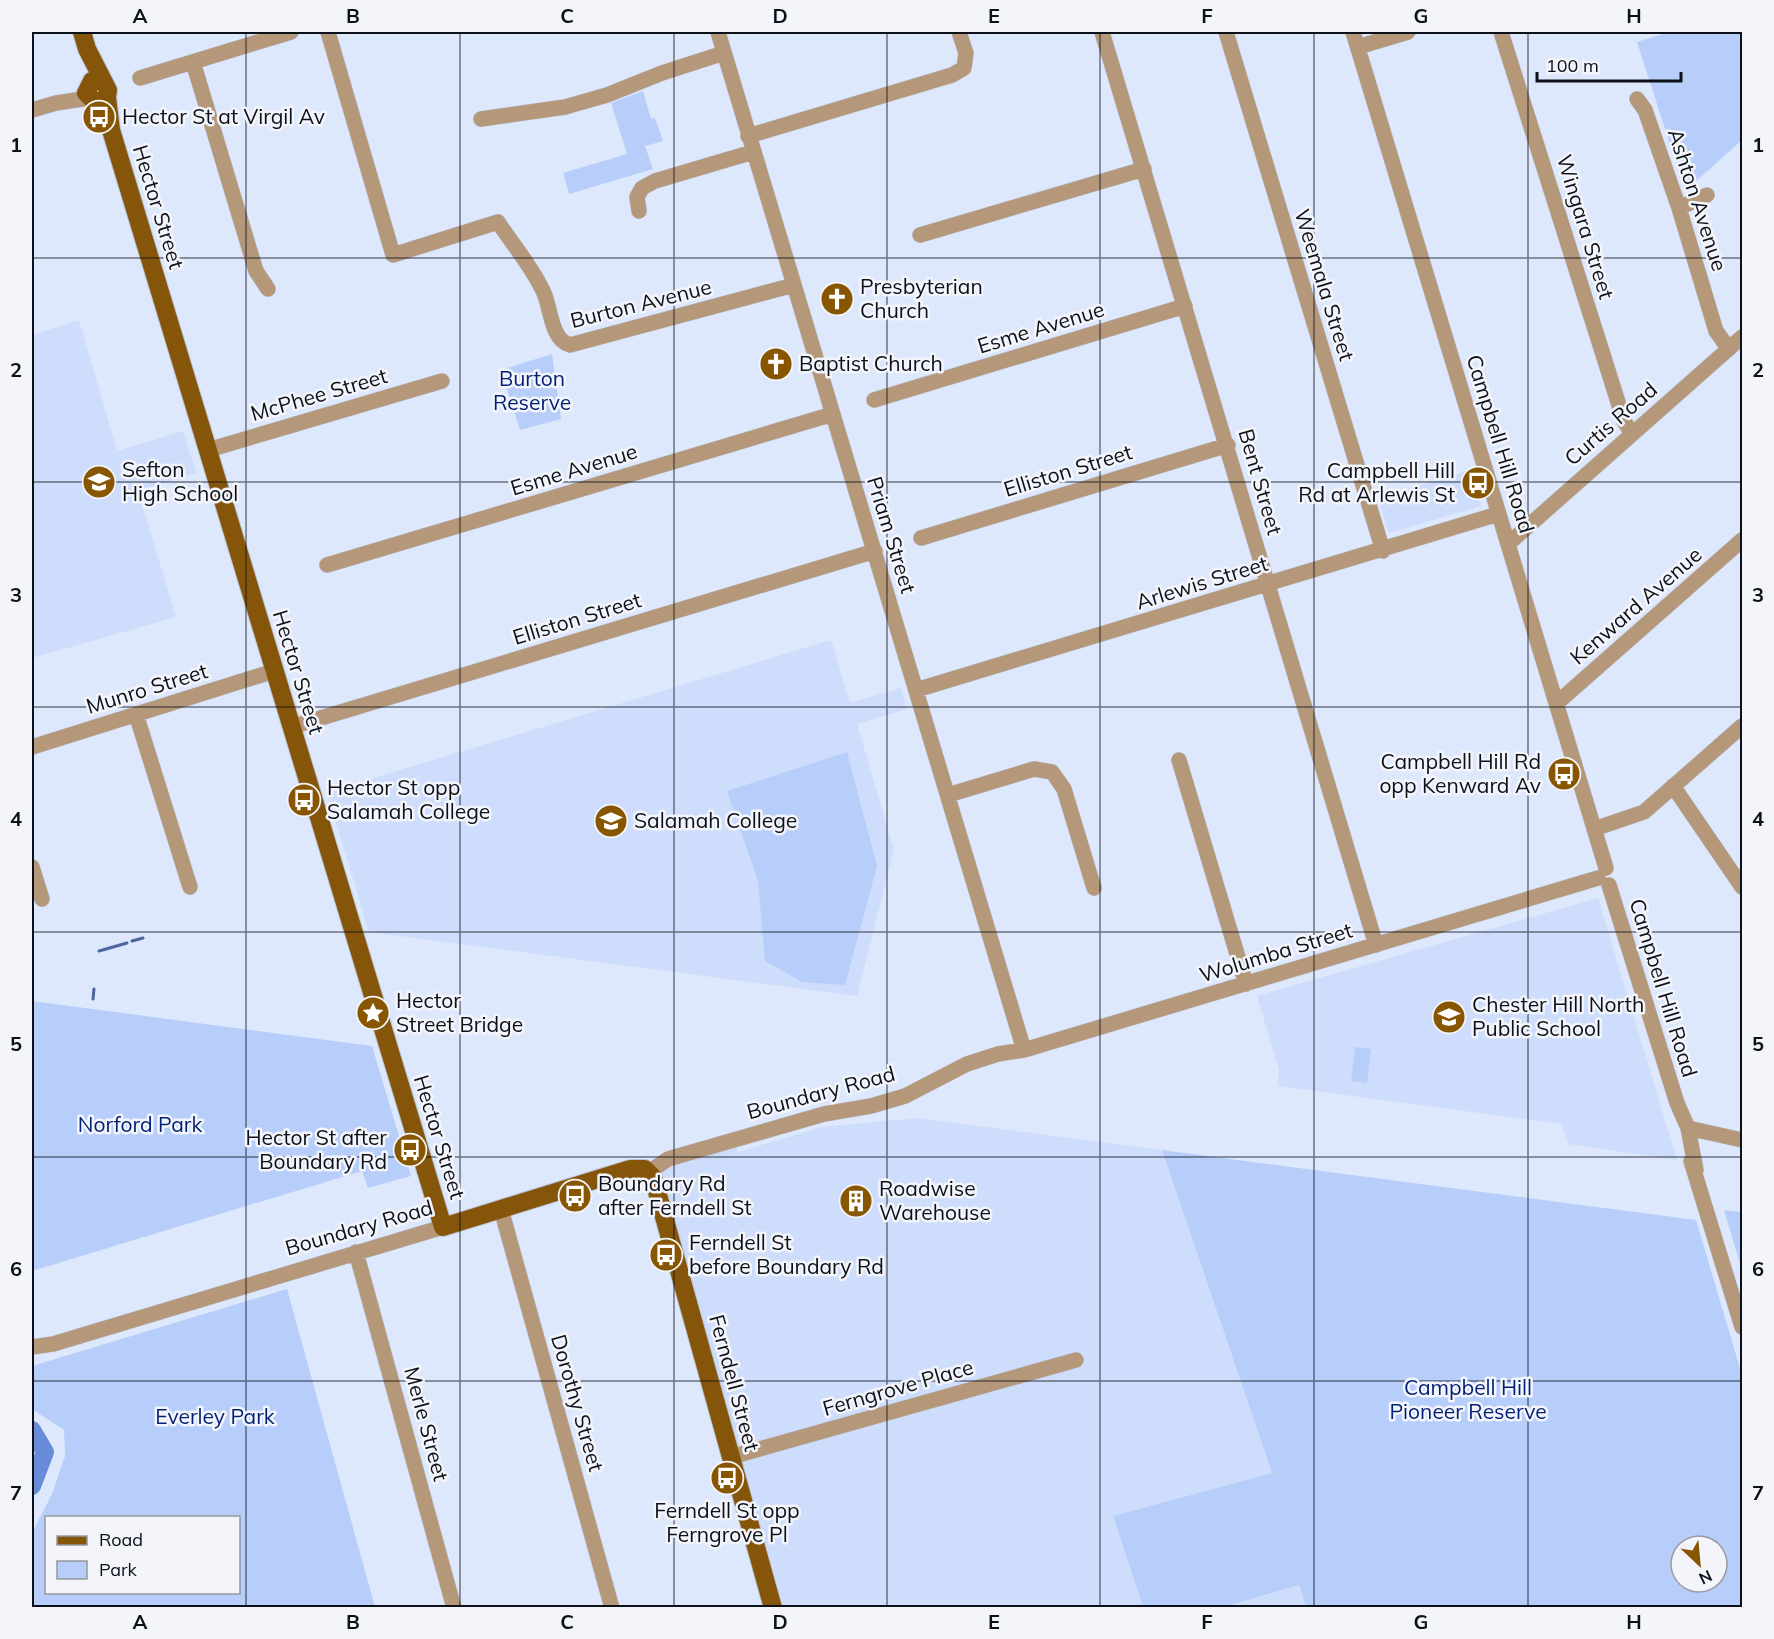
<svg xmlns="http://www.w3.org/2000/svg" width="1774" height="1639" viewBox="0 0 1774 1639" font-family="Mulish,sans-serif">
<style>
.built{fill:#cdddfb}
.green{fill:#b7cefb;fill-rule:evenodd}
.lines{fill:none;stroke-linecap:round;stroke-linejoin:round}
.stream{stroke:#4c679e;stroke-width:3}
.river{stroke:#688cd7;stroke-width:18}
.minor-casing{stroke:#bcc5d8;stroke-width:16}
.major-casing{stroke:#bcc5d8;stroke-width:20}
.minor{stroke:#b49879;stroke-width:15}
.major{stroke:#85550a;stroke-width:18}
.grid{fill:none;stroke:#0c1018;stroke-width:1.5;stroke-opacity:0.55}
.labels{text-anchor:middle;stroke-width:5;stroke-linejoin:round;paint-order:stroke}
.poi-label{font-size:21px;fill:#0c1018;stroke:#f3f5fa;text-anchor:start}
.street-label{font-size:21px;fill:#0c1018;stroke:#f3f5fa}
.park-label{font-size:21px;fill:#021f76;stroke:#f3f5fa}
.neatline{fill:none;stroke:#0c1018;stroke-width:2}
.grid-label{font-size:20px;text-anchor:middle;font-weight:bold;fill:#0c1018}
</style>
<rect width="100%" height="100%" fill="#dee8fc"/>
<path class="built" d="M 79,320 L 117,451 L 183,431 L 196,473 L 138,491 L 176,617 L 32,658 L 32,335 Z
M 1470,470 L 1481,506 L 1389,533 L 1378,498 Z
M 831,640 L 850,703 L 901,688 L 907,709 L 857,724 L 894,850 L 857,996 L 369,932 L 327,792 Z
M 1598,898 L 1677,1160 L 1568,1144 L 1562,1124 L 1278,1086 L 1279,1070 L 1257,996 Z
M 917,1118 L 1162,1150 L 1272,1473 L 1113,1516 L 1143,1607 L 773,1607 L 658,1164 L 734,1139 L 738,1152 L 822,1127 Z
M 1299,1585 L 1306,1607 L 1225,1608 Z"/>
<path class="green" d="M 1670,32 L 1742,32 L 1742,140 L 1685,191 L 1637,42 Z
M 643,91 L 651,119 L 655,118 L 663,141 L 645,146 L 653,169 L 569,194 L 563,173 L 627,154 L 611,103 Z
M 552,354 L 561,419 L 520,430 L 501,370 Z
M 847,752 L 877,866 L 845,985 L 802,982 L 765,961 L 758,881 L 727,791 Z
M 32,1001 L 372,1046 L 411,1176 L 368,1188 L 362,1171 L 32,1271 Z
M 1355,1047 L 1371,1049 L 1367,1083 L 1351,1081 Z
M 1162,1150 L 1696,1220 L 1742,1375 L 1742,1607 L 1306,1607 L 1299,1585 L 1225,1607 L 1143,1607 L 1113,1516 L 1272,1473 ZM 1681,1546 L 1717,1546 L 1717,1582 L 1681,1582 Z
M 1724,1210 L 1742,1212 L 1742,1270 Z
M 287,1289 L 375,1607 L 32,1607 L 32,1533 L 52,1494 L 65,1456 L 64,1430 L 32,1409 L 32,1366 ZM 46,1518 L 238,1518 L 238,1592 L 46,1592 Z"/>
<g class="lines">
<path class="stream" d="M 132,941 L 143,938
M 99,951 L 127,943
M 93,999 L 94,989"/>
<path class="river" d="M 32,1430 L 45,1452 L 32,1486"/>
<defs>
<path id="minor" d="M 328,32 L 393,255 L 498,222 C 513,245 533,268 544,293 C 551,309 551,340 570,345 L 794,285
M 718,32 L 1024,1050
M 1102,32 L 1376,945
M 1226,32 L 1383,551
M 1353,32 L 1606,868
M 1501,32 L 1624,421 L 1632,434
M 1358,47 L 1408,32
M 193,62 L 256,271 L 268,289
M 140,78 L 291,32
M 1637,99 L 1645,110 L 1679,208 L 1716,331 L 1729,349
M 32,110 L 56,103 L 89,98
M 481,119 L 565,107 L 607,95 L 662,73 L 724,53
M 748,136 L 952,75 L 964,68 L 966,53 L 959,32
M 1679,208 L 1707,195
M 639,211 L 637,197 L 642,188 L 655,181 L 753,152
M 920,235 L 1144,169
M 874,400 L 1185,306
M 208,450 L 442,381
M 921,538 L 1228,445
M 1508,544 L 1742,337
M 327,565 L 833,414
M 916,690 L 1498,514
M 1557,703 L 1742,540
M 136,714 L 190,887
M 291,727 L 875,551
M 32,747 L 274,671
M 1179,760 L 1246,984
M 1673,786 L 1742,887
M 948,795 L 1034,769 L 1052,772 L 1064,789 L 1094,888
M 1594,829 L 1644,812 L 1742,726
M 32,867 L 42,899
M 1609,885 L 1677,1103 L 1688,1128 L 1696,1170
M 1688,1128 L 1742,1140
M 1691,1161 L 1742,1327
M 649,1172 L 668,1159 L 824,1114 L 871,1106 L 905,1096 L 967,1064 L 998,1054 L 1024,1050 L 1598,878
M 501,1209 L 612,1608
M 356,1252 L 454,1608
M 32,1347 L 53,1344 L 443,1227
M 731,1457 L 1076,1360"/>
<path id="major" d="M 82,32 L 87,49 L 108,90 L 107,97 L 111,130 L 443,1227 L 630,1169 L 645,1169 L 653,1177 L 773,1608
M 102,81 L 92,81 L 86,93 L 94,101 L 101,101 L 107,97"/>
</defs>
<use href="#minor" class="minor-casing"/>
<use href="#major" class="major-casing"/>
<use href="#minor" class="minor"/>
<use href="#major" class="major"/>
</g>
<path class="grid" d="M 246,32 L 246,1608M 460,32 L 460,1608M 674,32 L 674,1608M 887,32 L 887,1608M 1100,32 L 1100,1608M 1314,32 L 1314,1608M 1528,32 L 1528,1608M 32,258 L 1742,258M 32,482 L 1742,482M 32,707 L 1742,707M 32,932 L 1742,932M 32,1157 L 1742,1157M 32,1381 L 1742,1381"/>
<defs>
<symbol id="bus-disc" viewBox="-11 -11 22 22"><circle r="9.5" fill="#850" stroke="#f3f5fa"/><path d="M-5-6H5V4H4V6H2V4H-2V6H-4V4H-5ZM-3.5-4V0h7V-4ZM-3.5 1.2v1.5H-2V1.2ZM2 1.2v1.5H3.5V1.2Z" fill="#fff"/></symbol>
<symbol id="church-disc" viewBox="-11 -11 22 22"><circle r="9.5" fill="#850" stroke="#f3f5fa"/><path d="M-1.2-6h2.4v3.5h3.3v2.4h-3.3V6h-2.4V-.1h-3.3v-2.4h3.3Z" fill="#fff"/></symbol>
<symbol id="school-disc" viewBox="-11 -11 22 22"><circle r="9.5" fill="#850" stroke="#f3f5fa"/><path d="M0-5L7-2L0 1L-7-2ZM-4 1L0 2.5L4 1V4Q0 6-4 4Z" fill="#fff"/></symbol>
<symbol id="sight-disc" viewBox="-11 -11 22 22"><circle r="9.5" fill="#850" stroke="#f3f5fa"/><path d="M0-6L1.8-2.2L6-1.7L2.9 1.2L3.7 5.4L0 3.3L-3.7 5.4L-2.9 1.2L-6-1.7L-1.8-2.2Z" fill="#fff"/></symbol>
<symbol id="building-disc" viewBox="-11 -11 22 22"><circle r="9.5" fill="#850" stroke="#f3f5fa"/><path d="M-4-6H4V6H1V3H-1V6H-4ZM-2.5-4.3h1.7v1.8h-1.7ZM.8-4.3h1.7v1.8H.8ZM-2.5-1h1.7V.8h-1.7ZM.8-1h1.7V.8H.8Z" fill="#fff"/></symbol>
</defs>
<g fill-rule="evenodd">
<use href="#bus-disc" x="80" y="98" width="38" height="38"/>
<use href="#church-disc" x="818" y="280" width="38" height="38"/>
<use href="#church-disc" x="757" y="345" width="38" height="38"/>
<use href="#school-disc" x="80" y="463" width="38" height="38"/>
<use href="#bus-disc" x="1459" y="464" width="38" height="38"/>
<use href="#bus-disc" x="1545" y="755" width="38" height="38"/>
<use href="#bus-disc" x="285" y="781" width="38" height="38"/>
<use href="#school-disc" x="592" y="802" width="38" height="38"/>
<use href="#sight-disc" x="354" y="994" width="38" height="38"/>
<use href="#school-disc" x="1430" y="998" width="38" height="38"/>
<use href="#bus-disc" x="391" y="1131" width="38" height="38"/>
<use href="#bus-disc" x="556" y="1177" width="38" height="38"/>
<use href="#building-disc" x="837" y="1182" width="38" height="38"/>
<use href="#bus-disc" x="647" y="1236" width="38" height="38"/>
<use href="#bus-disc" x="708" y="1459" width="38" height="38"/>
</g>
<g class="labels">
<g class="poi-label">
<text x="122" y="124">Hector St at Virgil Av</text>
<text x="860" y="294">Presbyterian<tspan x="860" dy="24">Church</tspan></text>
<text x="799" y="371">Baptist Church</text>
<text x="122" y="477">Sefton<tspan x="122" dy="24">High School</tspan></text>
<text x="1455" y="478" text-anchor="end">Campbell Hill<tspan x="1455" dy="24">Rd at Arlewis St</tspan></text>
<text x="1541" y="769" text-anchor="end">Campbell Hill Rd<tspan x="1541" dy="24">opp Kenward Av</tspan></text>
<text x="327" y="795">Hector St opp<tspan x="327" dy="24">Salamah College</tspan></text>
<text x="634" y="828">Salamah College</text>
<text x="396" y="1008">Hector<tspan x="396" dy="24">Street Bridge</tspan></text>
<text x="1472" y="1012">Chester Hill North<tspan x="1472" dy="24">Public School</tspan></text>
<text x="387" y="1145" text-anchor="end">Hector St after<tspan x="387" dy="24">Boundary Rd</tspan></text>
<text x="598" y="1191">Boundary Rd<tspan x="598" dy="24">after Ferndell St</tspan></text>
<text x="879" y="1196">Roadwise<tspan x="879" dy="24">Warehouse</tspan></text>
<text x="689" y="1250">Ferndell St<tspan x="689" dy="24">before Boundary Rd</tspan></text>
<text x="727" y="1518" text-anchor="middle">Ferndell St opp<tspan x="727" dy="24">Ferngrove Pl</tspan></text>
</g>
<g class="street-label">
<text transform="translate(1697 200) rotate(72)" y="7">Ashton Avenue</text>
<text transform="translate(158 207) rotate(73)" y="7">Hector Street</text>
<text transform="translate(1585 227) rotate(73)" y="7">Wingara Street</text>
<text transform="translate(1324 285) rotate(73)" y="7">Weemala Street</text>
<text transform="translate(641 304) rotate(-14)" y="7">Burton Avenue</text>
<text transform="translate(1041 328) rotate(-17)" y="7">Esme Avenue</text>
<text transform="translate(319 395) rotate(-16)" y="7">McPhee Street</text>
<text transform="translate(1611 424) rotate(-41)" y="7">Curtis Road</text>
<text transform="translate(1500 444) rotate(73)" y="7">Campbell Hill Road</text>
<text transform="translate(574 470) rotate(-17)" y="7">Esme Avenue</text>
<text transform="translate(1068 471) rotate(-17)" y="7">Elliston Street</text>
<text transform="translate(1260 482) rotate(74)" y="7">Bent Street</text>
<text transform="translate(891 535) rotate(73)" y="7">Priam Street</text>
<text transform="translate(1202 583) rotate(-17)" y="7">Arlewis Street</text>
<text transform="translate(1636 606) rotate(-41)" y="7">Kenward Avenue</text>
<text transform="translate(577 619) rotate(-17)" y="7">Elliston Street</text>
<text transform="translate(298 672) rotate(73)" y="7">Hector Street</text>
<text transform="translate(147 689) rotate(-17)" y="7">Munro Street</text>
<text transform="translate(1276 953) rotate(-17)" y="7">Wolumba Street</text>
<text transform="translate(1663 988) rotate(73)" y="7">Campbell Hill Road</text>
<text transform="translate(821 1093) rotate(-15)" y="7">Boundary Road</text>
<text transform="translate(439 1137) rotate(73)" y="7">Hector Street</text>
<text transform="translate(359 1228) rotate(-16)" y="7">Boundary Road</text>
<text transform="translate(734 1383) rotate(75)" y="7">Ferndell Street</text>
<text transform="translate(898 1388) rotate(-16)" y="7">Ferngrove Place</text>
<text transform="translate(577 1403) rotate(74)" y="7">Dorothy Street</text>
<text transform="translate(426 1424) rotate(75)" y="7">Merle Street</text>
</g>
<g class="park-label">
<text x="532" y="386">Burton<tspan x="532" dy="24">Reserve</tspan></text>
<text x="140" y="1132">Norford Park</text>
<text x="1468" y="1395">Campbell Hill<tspan x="1468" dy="24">Pioneer Reserve</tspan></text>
<text x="215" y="1424">Everley Park</text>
</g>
</g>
<rect width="1774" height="1639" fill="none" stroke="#f3f5fa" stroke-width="66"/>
<rect x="45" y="1516" width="195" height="78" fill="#f3f5fa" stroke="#9799a0" stroke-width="1.5"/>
<rect x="57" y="1536" width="30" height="9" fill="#85550a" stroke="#9799a0" stroke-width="1.5"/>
<text x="99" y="1546" font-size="18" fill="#0c1018">Road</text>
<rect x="57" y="1561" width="30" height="18" fill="#b7cefb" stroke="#9799a0" stroke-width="1.5"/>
<text x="99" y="1576" font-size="18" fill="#0c1018">Park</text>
<g transform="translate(1699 1564) rotate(154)"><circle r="28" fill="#f3f5fa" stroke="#9799a0" stroke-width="1.5"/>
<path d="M0-4.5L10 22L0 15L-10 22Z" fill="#885500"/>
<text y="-9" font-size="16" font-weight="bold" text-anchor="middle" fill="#0c1018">N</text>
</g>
<path d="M1537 72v9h144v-9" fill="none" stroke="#0c1018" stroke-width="3"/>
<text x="1546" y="72" font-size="18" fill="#0c1018" stroke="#f3f5fa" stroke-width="4.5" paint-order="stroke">100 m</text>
<rect x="33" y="33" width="1708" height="1573" class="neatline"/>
<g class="grid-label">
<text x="140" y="23">A</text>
<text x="353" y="23">B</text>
<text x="567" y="23">C</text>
<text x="780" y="23">D</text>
<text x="994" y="23">E</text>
<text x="1207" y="23">F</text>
<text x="1421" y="23">G</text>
<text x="1634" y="23">H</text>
<text x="16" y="152">1</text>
<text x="1758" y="152">1</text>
<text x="16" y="377">2</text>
<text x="1758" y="377">2</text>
<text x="16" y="602">3</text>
<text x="1758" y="602">3</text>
<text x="16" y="826">4</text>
<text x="1758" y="826">4</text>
<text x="16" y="1051">5</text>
<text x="1758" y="1051">5</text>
<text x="16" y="1276">6</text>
<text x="1758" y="1276">6</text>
<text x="16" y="1500">7</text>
<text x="1758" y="1500">7</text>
<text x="140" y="1629">A</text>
<text x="353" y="1629">B</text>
<text x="567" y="1629">C</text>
<text x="780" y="1629">D</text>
<text x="994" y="1629">E</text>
<text x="1207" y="1629">F</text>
<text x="1421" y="1629">G</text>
<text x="1634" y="1629">H</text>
</g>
</svg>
